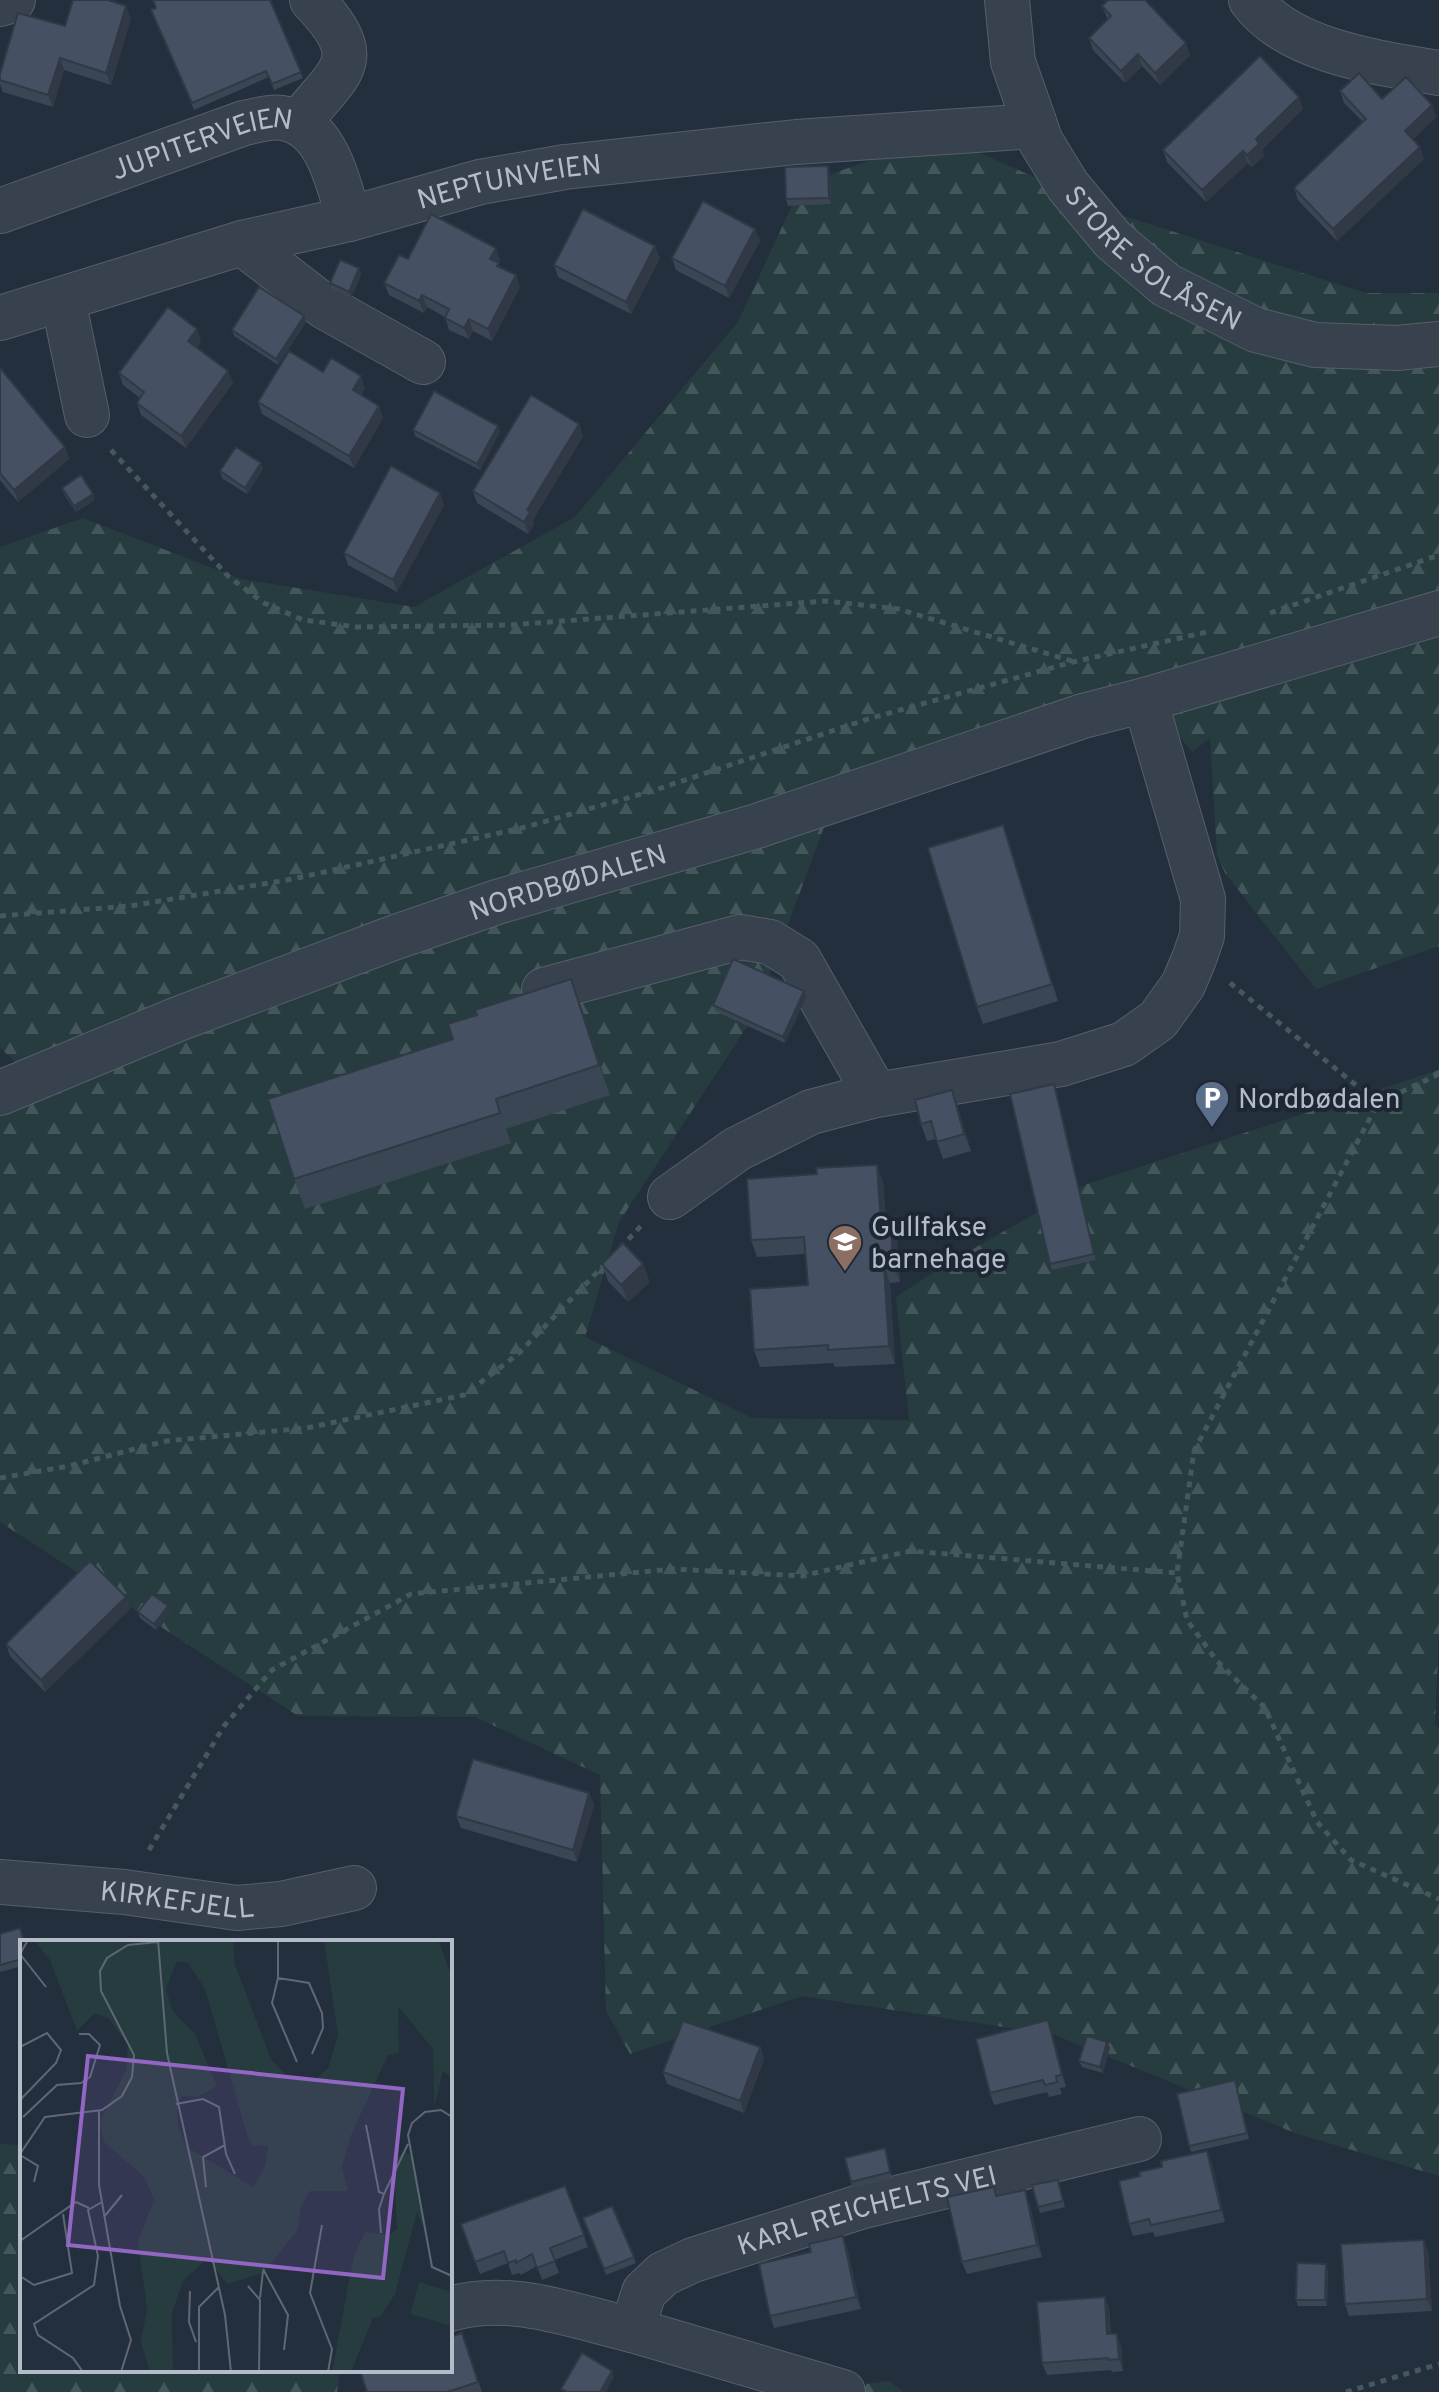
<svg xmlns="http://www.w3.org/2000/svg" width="1439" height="2392" viewBox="0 0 1439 2392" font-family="Overpass,sans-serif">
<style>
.forest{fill:url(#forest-firs)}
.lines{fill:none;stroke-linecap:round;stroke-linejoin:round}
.minor-casing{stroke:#565f6c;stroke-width:46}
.tertiary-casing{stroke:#565f6c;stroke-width:46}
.path{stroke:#44595c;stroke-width:5;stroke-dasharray:6 6;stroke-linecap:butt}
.minor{stroke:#38414e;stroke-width:44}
.tertiary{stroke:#38414e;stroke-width:44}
.wall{fill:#3b4654}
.shaded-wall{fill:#303945}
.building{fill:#455162;stroke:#303945;stroke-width:2}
.labels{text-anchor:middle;stroke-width:8;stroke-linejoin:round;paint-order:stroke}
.street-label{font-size:28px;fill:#b4bcc9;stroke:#1d2633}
.poi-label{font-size:28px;fill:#b4bcc9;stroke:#1d2633;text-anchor:start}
.inset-road{fill:none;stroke:#5e6776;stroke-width:2}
.view{fill:#9266c3;fill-opacity:0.15;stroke:#9266c3;stroke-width:4}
.inset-edge{fill:none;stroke:#b4bcc9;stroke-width:4}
</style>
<defs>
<pattern id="forest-firs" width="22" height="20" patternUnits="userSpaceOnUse" patternTransform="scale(2)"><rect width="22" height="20" fill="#263c3f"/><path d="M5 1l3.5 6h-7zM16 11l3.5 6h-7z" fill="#435659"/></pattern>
</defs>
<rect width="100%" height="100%" fill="#242f3e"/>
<path class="forest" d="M 941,136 L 1121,215 L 1366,293 L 1439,293 L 1439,946 L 1316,989 L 1225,873 L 1217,855 L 1210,738 L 1192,752 L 1154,704 L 830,811 L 754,1016 L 619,1222 L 585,1337 L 752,1418 L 909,1420 L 896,1297 L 945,1265 L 1087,1184 L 1439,1070 L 1439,1634 L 1435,1724 L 1439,1728 L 1439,2176 L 1295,2133 L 1055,2035 L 802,1996 L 630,2054 L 606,2011 L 600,1775 L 475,1717 L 298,1716 L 0,1522 L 0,1074 L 17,1063 L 0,1048 L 0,547 L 83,518 L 241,579 L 414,607 L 575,517 L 738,322 L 802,184 Z
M 0,2144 L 22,2145 L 22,2370 L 340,2370 L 337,2392 L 0,2392 Z
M 889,2381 L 904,2392 L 807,2392 Z"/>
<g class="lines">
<defs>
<g id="minor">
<path d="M 1251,0 C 1289,52 1380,63 1439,73"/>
<path d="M 0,4 L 13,0"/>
<path d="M 299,123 C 339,70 371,62 312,0"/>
<path id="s1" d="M 0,211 L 244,123 C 255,121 270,116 282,118 C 327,124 338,183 349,219"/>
<path d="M 242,243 L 325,307 L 423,362"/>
<path d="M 63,300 L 87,415"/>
<path id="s2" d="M 0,318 L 242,243 L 349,219 L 480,182 L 565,167 L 796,142 L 1020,127 L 1034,122"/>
<path d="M 544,990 L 740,937 L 770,942 L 799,960 L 876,1095"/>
<path d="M 670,1197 L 737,1149 L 811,1112 L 876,1095 L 1061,1064 L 1124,1044 L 1158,1020 L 1183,985 L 1194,959 L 1202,936 L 1203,899 L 1145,700"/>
<path id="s3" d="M 0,1882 L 124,1892 L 237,1908 L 281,1904 L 354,1888"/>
<path d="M 450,2309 C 511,2291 573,2316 632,2330"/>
<path id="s4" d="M 843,2392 L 632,2330 L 644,2292 L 663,2274 L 693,2260 L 860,2207 L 1139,2139"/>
</g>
<g id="tertiary">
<path id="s5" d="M 1007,0 L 1013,62 L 1041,142 L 1068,186 L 1113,240 L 1166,285 L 1256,330 L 1315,345 L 1397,348 L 1439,344"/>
<path id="s6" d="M 0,1093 L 178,1019 L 393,938 L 497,902 L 757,826 L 1083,716 L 1145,700 L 1439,613"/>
</g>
</defs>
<use href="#minor" class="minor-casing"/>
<use href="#tertiary" class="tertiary-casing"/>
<path class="path" d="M 111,450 L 229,577 L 264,603 L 303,620 L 357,627 L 510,625 L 826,601 L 898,609 L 1072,661
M 1270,613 L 1439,555
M 0,916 L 130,906 L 293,879 L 522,828 L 652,791 L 868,719 L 1073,662 L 1207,632
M 1230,983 L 1378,1103
M 1439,1074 L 1378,1103 L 1194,1451 L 1177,1573 L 1187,1620 L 1217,1661 L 1265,1708 L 1317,1822 L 1351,1860 L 1439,1899
M 620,1248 L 641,1226
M 0,1478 L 69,1466 L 166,1441 L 307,1428 L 464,1395 L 518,1354 L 605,1264
M 149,1850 L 224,1726 L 272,1670 L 411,1594 L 673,1569 L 802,1576 L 910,1551 L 1177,1573
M 1346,2392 L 1439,2364"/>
<use href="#minor" class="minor"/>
<use href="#tertiary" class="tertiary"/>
</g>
<path class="wall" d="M 270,0 L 303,78 L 274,90 L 269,77 L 194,110 L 153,16 Z
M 1102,6 L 1190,55 L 1160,85 L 1142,66 L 1125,83 L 1093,50 L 1089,38 L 1108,20 Z
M 131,18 L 111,85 L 64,70 L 53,107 L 3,92 L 0,84 L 0,74 L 65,26 Z
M 1340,91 L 1382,99 L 1432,105 L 1436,117 L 1413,139 L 1420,147 L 1424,159 L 1337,241 L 1298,200 L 1294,188 L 1363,122 L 1344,103 Z
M 1303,109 L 1262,150 L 1264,156 L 1252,167 L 1248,163 L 1206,202 L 1167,162 L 1163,150 Z
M 828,166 L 830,172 L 831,204 L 788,206 L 786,199 Z
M 755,229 L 760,241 L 729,298 L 676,270 L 672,258 Z
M 660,258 L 631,314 L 558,277 L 554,265 Z
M 408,259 L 500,260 L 498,263 L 500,268 L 516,275 L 520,287 L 492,341 L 473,331 L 469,339 L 449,330 L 445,317 L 427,307 L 424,313 L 389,295 L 384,283 Z
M 359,268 L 361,275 L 351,298 L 332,289 L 330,283 Z
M 306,322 L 278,365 L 234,336 L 232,330 Z
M 201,341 L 197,347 L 228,371 L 233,383 L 186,448 L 141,415 L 137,403 L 140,398 L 123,385 L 119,373 Z
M 0,368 L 65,447 L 69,459 L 18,502 L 0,480 Z
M 323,372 L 365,388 L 361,395 L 379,406 L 383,418 L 354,468 L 262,414 L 258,402 Z
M 579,424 L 583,436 L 533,520 L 534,524 L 528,534 L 477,503 L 473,491 Z
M 498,426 L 500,432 L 480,470 L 415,436 L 413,430 Z
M 263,469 L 247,494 L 222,478 L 220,471 Z
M 62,488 L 93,494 L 95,500 L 76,512 L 64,494 Z
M 444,505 L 397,592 L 348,565 L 344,553 Z
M 1003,825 L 1058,1001 L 983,1024 L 977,1007 Z
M 806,997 L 785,1043 L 715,1011 L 713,1005 Z
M 582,1009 L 610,1095 L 506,1129 L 511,1143 L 305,1209 L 294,1179 L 453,1039 L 477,1015 Z
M 1054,1084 L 1096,1260 L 1052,1270 L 1050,1264 Z
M 952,1090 L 971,1151 L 943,1159 L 936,1139 L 927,1141 L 921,1124 Z
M 883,1182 L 886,1222 L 891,1222 L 897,1239 L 900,1282 L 890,1283 L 895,1364 L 835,1367 L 833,1363 L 760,1367 L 754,1350 L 808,1285 L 805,1254 L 757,1257 L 751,1240 Z
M 602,1264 L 650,1282 L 628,1302 L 608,1281 Z
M 126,1597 L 130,1609 L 45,1692 L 10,1656 L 6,1644 Z
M 168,1606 L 170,1612 L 156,1630 L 140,1618 L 138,1612 Z
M 589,1793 L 594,1805 L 577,1862 L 461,1828 L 456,1816 Z
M 0,1934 L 22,1942 L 22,1966 L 0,1972 Z
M 1048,2020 L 1052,2032 L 1066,2087 L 1060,2088 L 1062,2094 L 1049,2097 L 1047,2092 L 994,2105 L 990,2093 Z
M 1107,2042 L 1110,2048 L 1103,2073 L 1082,2067 L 1079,2061 Z
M 760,2047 L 764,2059 L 744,2113 L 667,2084 L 663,2072 Z
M 1237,2086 L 1249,2139 L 1191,2152 L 1189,2146 Z
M 885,2148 L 892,2179 L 853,2188 L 851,2182 Z
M 1212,2163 L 1225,2222 L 1155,2237 L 1153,2232 L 1133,2236 L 1129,2224 Z
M 565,2186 L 588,2247 L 554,2260 L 559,2273 L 542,2280 L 537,2266 L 521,2275 L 520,2273 L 512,2275 L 508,2263 L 480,2274 L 461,2224 Z
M 1060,2186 L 1065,2207 L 1040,2213 L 1038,2207 Z
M 994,2187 L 997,2196 L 1029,2202 L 1042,2257 L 967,2274 L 962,2262 Z
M 612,2206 L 636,2263 L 606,2275 L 583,2218 Z
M 843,2236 L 847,2248 L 861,2309 L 774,2328 L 770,2316 L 811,2252 Z
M 1424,2240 L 1428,2252 L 1432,2311 L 1349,2316 L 1345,2304 Z
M 1328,2270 L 1327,2306 L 1298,2306 L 1296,2300 Z
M 1109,2308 L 1111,2334 L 1121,2346 L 1123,2371 L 1112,2372 L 1111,2370 L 1047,2375 L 1042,2363 Z
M 467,2345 L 482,2392 L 367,2392 Z"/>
<path class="shaded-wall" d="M 126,6 L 131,18 L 111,85 L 106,73 Z
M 1186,43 L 1190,55 L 1160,85 L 1155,73 Z
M 1138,54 L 1142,66 L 1125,83 L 1121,71 Z
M 60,58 L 64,70 L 53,107 L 48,95 Z
M 1299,97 L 1303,109 L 1262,150 L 1264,156 L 1252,167 L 1247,155 L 1256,139 Z
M 1432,105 L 1436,117 L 1409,143 L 1405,131 Z
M 1420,147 L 1424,159 L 1337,241 L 1333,229 Z
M 1243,151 L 1248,163 L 1206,202 L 1202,190 Z
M 828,166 L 830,172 L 831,204 L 829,198 Z
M 755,229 L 760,241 L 729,298 L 725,286 Z
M 655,246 L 660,258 L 631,314 L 626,302 Z
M 496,248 L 500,260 L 494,271 L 490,259 Z
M 359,268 L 361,275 L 351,298 L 349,292 Z
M 516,275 L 520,287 L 492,341 L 488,329 Z
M 422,295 L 427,307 L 424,313 L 419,301 Z
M 304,316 L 306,322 L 278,365 L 276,359 Z
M 469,319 L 473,331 L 469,339 L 464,328 Z
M 197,329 L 201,341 L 192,353 L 188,341 Z
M 228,371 L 233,383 L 186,448 L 181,436 Z
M 361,376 L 365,388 L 357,402 L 353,390 Z
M 379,406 L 383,418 L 354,468 L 349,456 Z
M 579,424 L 583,436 L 533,520 L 534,524 L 528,534 L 524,522 L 527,510 Z
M 498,426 L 500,432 L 480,470 L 477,464 Z
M 65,447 L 69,459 L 18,502 L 14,490 Z
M 261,463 L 263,469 L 247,494 L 245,488 Z
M 440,493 L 444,505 L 397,592 L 393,580 Z
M 93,494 L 95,500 L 76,512 L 74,506 Z
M 1003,825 L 1009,842 L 1058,1001 L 1052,984 Z
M 571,979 L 582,1009 L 610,1095 L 599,1065 Z
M 804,991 L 806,997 L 785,1043 L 783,1037 Z
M 1054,1084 L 1056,1090 L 1096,1260 L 1094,1254 Z
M 952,1090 L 958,1107 L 971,1151 L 964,1134 Z
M 877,1165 L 883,1182 L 887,1240 L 881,1222 Z
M 891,1222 L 897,1239 L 900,1282 L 893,1265 Z
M 643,1264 L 650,1282 L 628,1302 L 621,1285 Z
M 884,1265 L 890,1283 L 895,1364 L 889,1346 Z
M 126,1597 L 130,1609 L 45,1692 L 41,1680 Z
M 168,1606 L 170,1612 L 156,1630 L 154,1624 Z
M 589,1793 L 594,1805 L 577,1862 L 573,1850 Z
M 1048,2020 L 1052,2032 L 1066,2087 L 1062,2075 Z
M 1107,2042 L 1110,2048 L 1103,2073 L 1100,2067 Z
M 760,2047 L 764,2059 L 744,2113 L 740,2101 Z
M 1207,2151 L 1212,2163 L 1225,2222 L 1221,2210 Z
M 1025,2190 L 1029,2202 L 1042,2257 L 1037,2245 Z
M 843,2236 L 847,2248 L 861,2309 L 856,2297 Z
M 1424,2240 L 1428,2252 L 1432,2311 L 1427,2299 Z
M 1326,2264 L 1328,2270 L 1327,2306 L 1325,2300 Z
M 1105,2297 L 1109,2308 L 1112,2346 L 1107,2334 Z
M 1117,2334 L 1121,2346 L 1123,2371 L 1119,2359 Z
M 612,2371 L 614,2377 L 606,2392 L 600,2392 Z"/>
<path class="building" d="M 73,0 L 108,0 L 126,6 L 106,73 L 60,58 L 48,95 L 0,80 L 0,74 L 18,13 L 65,26 Z
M 153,0 L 270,0 L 301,72 L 272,84 L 266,71 L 192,103 L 151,10 L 156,8 Z
M 1108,0 L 1145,0 L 1186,43 L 1155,73 L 1138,54 L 1121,71 L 1089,38 L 1111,16 L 1102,6 Z
M 1260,56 L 1299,97 L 1256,139 L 1259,144 L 1247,155 L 1243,151 L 1202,190 L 1163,150 Z
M 1359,73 L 1382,99 L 1406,77 L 1432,105 L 1405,131 L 1420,147 L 1333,229 L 1294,188 L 1366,119 L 1340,91 Z
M 828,166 L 829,198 L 786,199 L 785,167 Z
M 703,201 L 755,229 L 725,286 L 672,258 Z
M 583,209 L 655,246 L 626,302 L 554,265 Z
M 431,214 L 496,248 L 490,259 L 499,263 L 497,266 L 516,275 L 488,329 L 469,319 L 464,328 L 445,318 L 449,309 L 422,295 L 419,301 L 384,283 L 399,255 L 408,259 Z
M 340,260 L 359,268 L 349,292 L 330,283 Z
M 259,287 L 304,316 L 276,359 L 232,330 Z
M 168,307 L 197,329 L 188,341 L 228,371 L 181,436 L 137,403 L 144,392 L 119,373 Z
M 289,351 L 323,372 L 331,358 L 361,376 L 353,390 L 379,406 L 349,456 L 258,402 Z
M 0,368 L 65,447 L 14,490 L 0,473 Z
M 434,391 L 498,426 L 477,464 L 413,430 Z
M 531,395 L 579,424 L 527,510 L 530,512 L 524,522 L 473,491 Z
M 236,447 L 261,463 L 245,488 L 220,471 Z
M 391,466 L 440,493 L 393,580 L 344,553 Z
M 81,475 L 93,494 L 74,506 L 62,488 Z
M 1003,825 L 1052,984 L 977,1007 L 928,848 Z
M 733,959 L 804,991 L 783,1037 L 713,1005 Z
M 571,979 L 599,1065 L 496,1099 L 500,1113 L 294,1179 L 268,1099 L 453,1039 L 448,1024 L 477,1015 L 475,1010 Z
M 1054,1084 L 1094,1254 L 1050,1264 L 1010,1094 Z
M 952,1090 L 964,1134 L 937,1142 L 931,1121 L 921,1124 L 915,1100 Z
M 877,1165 L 881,1222 L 891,1222 L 893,1265 L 884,1265 L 889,1346 L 828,1350 L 828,1345 L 754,1350 L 750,1289 L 808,1285 L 804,1237 L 751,1240 L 747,1179 L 817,1174 L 816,1168 Z
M 623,1243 L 643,1264 L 621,1285 L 602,1264 Z
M 90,1561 L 126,1597 L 41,1680 L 6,1644 Z
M 152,1594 L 168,1606 L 154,1624 L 138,1612 Z
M 473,1759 L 589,1793 L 573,1850 L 456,1816 Z
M 20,1928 L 24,1942 L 22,1942 L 22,1959 L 0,1965 L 0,1934 Z
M 1048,2020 L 1062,2075 L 1056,2076 L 1057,2082 L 1045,2085 L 1043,2080 L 990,2093 L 976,2039 Z
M 683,2021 L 760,2047 L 740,2101 L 663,2072 Z
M 1087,2036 L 1107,2042 L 1100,2067 L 1079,2061 Z
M 1235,2080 L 1247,2133 L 1189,2146 L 1177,2094 Z
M 885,2148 L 890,2172 L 851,2182 L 845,2158 Z
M 1207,2151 L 1221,2210 L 1151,2225 L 1149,2219 L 1129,2224 L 1119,2181 L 1140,2176 L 1139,2172 L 1162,2167 L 1161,2161 Z
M 1058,2180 L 1063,2201 L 1038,2207 L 1032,2185 Z
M 565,2186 L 584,2235 L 550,2248 L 555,2261 L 537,2268 L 532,2254 L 516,2263 L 516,2260 L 508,2263 L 504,2251 L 475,2262 L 461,2224 Z
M 994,2187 L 996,2196 L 1025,2190 L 1037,2245 L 962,2262 L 947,2197 Z
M 612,2206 L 634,2257 L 604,2269 L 583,2218 Z
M 843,2236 L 856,2297 L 770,2316 L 759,2264 L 811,2252 L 809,2244 Z
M 1424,2240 L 1427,2299 L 1345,2304 L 1341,2244 Z
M 1297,2263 L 1326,2264 L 1325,2300 L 1296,2300 Z
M 1105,2297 L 1107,2334 L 1117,2334 L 1119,2359 L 1108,2360 L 1108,2358 L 1042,2363 L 1037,2302 Z
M 462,2333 L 478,2382 L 447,2392 L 367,2392 L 360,2370 L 450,2370 L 450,2337 Z
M 582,2353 L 612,2371 L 600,2392 L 567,2392 L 561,2389 Z"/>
<defs>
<symbol id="parking-pin" viewBox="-11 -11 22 30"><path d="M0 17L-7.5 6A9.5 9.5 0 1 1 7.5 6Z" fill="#5c6f8a" stroke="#1d2633"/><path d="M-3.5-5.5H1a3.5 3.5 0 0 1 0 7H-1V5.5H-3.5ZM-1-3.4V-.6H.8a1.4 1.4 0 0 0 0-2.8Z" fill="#fff"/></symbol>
<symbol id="school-pin" viewBox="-11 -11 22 30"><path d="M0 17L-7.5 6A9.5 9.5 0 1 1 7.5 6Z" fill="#8d6e63" stroke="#1d2633"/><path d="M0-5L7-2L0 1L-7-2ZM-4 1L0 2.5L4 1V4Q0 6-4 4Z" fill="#fff"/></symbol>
</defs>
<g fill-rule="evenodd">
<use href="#parking-pin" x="1192" y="1078" width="40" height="54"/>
<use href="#school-pin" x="825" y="1222" width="40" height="54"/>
</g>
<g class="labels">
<g class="street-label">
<text dy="10" stroke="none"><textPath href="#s1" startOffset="214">JUPITERVEIEN</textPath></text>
<text dy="10" stroke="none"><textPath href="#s2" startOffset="528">NEPTUNVEIEN</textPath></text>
<text dy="10" stroke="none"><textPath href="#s5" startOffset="312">STORE SOLÅSEN</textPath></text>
<text dy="10" stroke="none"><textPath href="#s6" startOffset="606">NORDBØDALEN</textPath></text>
<text dy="10" stroke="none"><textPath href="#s3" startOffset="178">KIRKEFJELL</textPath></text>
<text dy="10" stroke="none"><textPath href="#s4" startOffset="500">KARL REICHELTS VEI</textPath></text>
</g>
<g class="poi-label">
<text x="1238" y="1108">Nordbødalen</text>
<text x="871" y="1236">Gullfakse<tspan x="871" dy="32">barnehage</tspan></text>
</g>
</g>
<g transform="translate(20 1940)">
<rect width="432" height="432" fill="#242f3e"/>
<path d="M 14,0 L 213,0 L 215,25 L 251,119 L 267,136 L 295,140 L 308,128 L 318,95 L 304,0 L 418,0 L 432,37 L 432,137 L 423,131 L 414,168 L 413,109 L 378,66 L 379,113 L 368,115 L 331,195 L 322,227 L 328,251 L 290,251 L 281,267 L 278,290 L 243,333 L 207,344 L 188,318 L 163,341 L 152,373 L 153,432 L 130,432 L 121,402 L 127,368 L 118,302 L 134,259 L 124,237 L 84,202 L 79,183 L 106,130 L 108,105 L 89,79 L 75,73 L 57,91 L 30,20 ZM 157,21 L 168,23 L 185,49 L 228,198 L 232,205 L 248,206 L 245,226 L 233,247 L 167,207 L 158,185 L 157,163 L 163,156 L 178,157 L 197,146 L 175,94 L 152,70 L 146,48 ZM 384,211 L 393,216 L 404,289 L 397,272 L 375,354 L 360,377 L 353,378 L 331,432 L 312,432 L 334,315 L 345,292 L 370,295 L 377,289 L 374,221 Z" fill="#263c3f" fill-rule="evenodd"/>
<path d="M 399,342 L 432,352 L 432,386 L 390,374 Z" fill="#263c3f"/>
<path class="inset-road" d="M 8,0 L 0,14 L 26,47M 138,0 L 147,113 L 205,375 L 211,432M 258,0 L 258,38 L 289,43 L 302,73 L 303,88 L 292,114M 258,38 L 252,63 L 277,122M 0,107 L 27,93 L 41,110 L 36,123 L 0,160M 156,164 L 183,159 L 199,167 L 206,214 L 215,234M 79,171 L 79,245 L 100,366 L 111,400 L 101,432M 3,177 L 37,145 L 61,143 L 70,137 L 80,105 L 69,94 L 59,94M 432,177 L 421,170 L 405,172 L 392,183 L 388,195 L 412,327 L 432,336M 346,185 L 359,252 L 364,254 L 388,204M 0,214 L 25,177 L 82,170 L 102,156 L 112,137 L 114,115 L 81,51 L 80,31 L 87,18 L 108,5 L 138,2M 0,215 L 18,226 L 14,242M 186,247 L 183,217 L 205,205M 84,277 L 102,255M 302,285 L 290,353 L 312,409 L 308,432M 361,293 L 359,269 L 364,254M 0,301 L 56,262 L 69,268M 243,329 L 268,375 L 264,410M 0,336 L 14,345 L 52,333 L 43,274M 228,346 L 240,360 L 239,432M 170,351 L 169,382 L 176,402M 240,358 L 243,331M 63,432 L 53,418 L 18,395 L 14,384 L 74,345 L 78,316 L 68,270 L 82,262M 179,432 L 179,367 L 199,347"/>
<path class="view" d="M 68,116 L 383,149 L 363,338 L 48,305 Z"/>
<rect width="432" height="432" class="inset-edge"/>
</g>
</svg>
